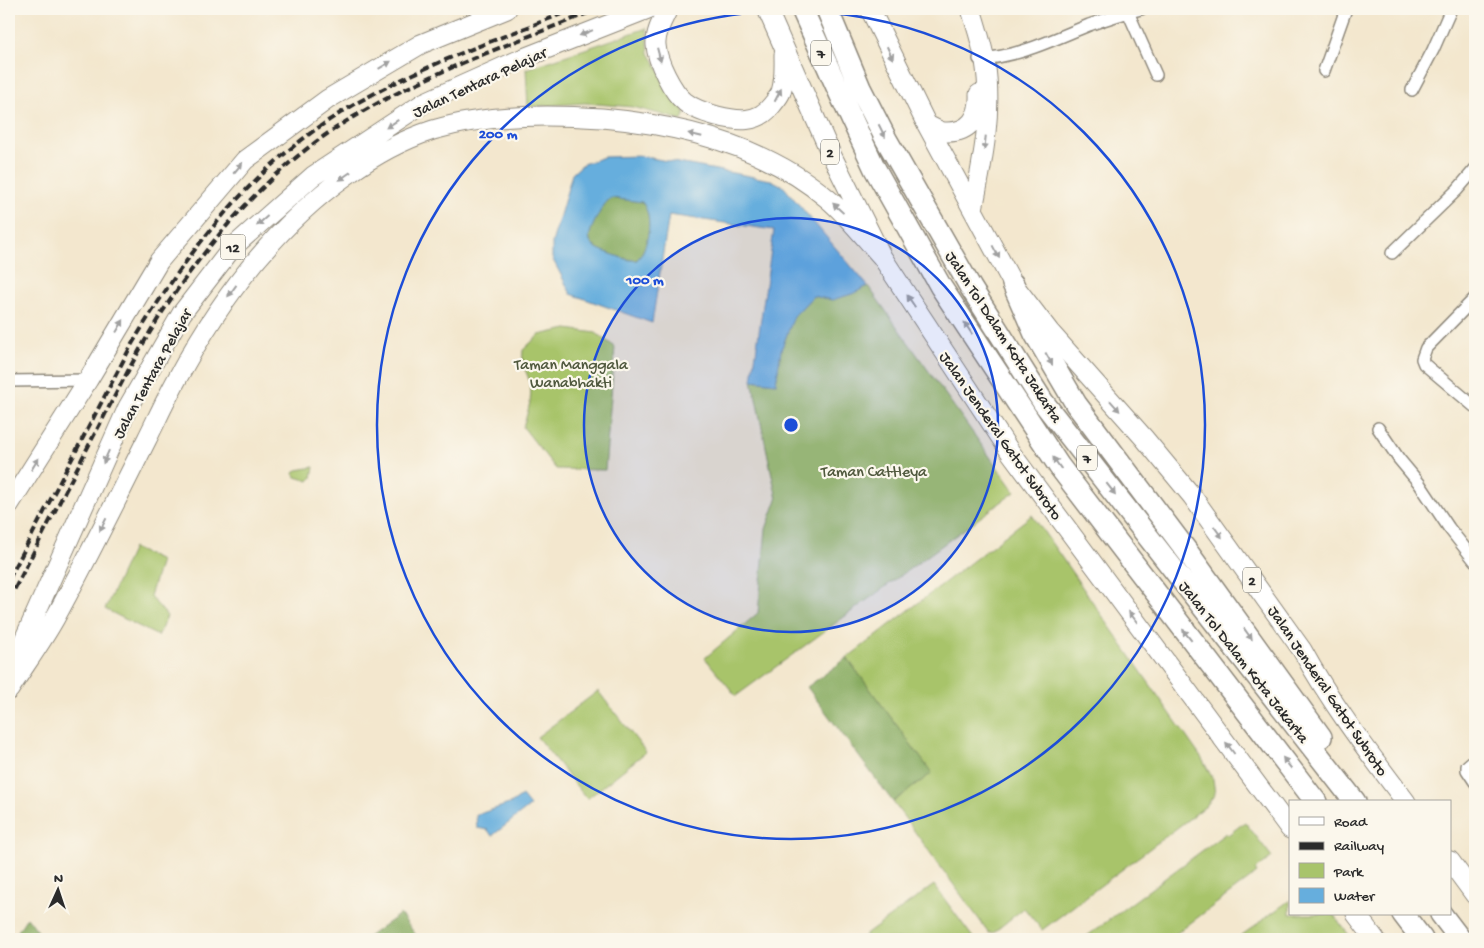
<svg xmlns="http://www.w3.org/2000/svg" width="1484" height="948" viewBox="0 0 1484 948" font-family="'Gochi Hand',sans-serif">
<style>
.green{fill:#a8c46b;stroke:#6a784b}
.forest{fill:#86aa5f;stroke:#586a45}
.water{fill:#66aedd;stroke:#486c84;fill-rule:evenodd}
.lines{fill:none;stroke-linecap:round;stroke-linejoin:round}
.minor-casing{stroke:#8f897c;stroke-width:14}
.trunk-casing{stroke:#8f897c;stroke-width:21}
.motorway-casing{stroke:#8f897c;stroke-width:24}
.minor{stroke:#fff;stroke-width:11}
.trunk{stroke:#fff;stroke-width:19}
.motorway{stroke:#fff;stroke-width:21}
.rail{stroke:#2b2b2b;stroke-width:4;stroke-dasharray:8 4;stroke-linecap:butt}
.oneway{fill:#a0a0a0}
.ring{fill:none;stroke:#1d4ed8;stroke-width:2.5}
.labels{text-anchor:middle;stroke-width:4.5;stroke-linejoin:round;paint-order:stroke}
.shield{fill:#fbf7ec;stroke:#696865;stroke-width:1}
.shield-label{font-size:15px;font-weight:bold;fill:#2b2b2b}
.street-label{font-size:16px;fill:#2b2b2b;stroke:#fbf7ec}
.park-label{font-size:16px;fill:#50593e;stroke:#fbf7ec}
.centre{fill:#1d4ed8;stroke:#fbf7ec;stroke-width:2.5}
.ring-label{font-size:15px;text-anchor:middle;font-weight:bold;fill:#1d4ed8;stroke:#fbf7ec;stroke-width:4.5;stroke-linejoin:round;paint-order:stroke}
</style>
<rect width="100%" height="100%" fill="#fbf7ec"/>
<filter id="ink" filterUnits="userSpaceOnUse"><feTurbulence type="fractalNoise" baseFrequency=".02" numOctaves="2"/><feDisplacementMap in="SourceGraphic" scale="10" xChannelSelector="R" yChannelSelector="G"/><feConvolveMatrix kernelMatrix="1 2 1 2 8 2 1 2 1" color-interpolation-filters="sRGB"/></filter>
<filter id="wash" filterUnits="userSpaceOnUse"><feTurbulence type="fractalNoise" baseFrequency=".0096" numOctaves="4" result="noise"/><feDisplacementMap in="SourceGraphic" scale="20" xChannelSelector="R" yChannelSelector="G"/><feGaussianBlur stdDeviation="1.12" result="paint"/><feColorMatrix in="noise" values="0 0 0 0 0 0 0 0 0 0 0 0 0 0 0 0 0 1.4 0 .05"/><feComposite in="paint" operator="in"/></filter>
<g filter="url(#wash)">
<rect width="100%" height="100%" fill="#f3e7ce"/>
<path class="green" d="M 647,28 L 649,53 L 685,113 L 682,120 L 633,107 L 585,103 L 528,107 L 526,69 Z
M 868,286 L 1015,492 L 736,696 L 705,658 L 758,613 L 766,529 L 777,499 L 752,380 L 776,383 L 781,350 L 794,316 L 813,296 C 838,301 845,297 868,286 Z
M 567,329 L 596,333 L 615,347 L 605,470 L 556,469 L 523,427 C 527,414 533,398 530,384 C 527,369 521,369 523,350 L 539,335 Z
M 314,467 L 312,478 L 309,481 L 296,477 L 294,473 L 297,470 Z
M 1032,515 L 1202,759 L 1213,779 L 1215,794 L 1206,806 L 1042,930 L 1024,908 L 993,933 L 989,933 L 893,802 L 932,773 L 847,658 Z
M 133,548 L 161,561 L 150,596 L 167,616 L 158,636 L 105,609 Z
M 598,691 L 646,752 L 587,799 L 537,737 Z
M 1245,822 L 1272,857 L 1255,870 L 1257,873 L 1169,939 L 1083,939 L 1226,833 L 1228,835 Z
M 934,885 L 974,939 L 860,939 Z
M 1290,900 L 1290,914 L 1333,914 L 1352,939 L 1242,939 L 1242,935 Z"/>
<path class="forest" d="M 611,198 L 642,202 C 654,216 649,246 637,260 C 627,260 620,257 611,254 C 586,245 585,241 597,217 C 601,210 604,203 611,198 Z
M 847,658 L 932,773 L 893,802 L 807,687 Z
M 400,914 L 419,939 L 365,939 Z
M 27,917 L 44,939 L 13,939 Z"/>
<path class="water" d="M 640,156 L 771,180 L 783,186 L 868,286 L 852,294 L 832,300 L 813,296 L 794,316 L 781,350 L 776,383 L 752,380 L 774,230 L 669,215 L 652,323 L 571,294 L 552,258 L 552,243 L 572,174 L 583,164 L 604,157 ZM 611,198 L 642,202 C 654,216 649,247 637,260 C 627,261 620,257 611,254 C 585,245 585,241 597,217 C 601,210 604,203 611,198 Z
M 522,796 L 530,806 L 492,836 L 488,830 L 477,828 L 476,815 L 512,803 Z"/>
</g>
<g filter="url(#ink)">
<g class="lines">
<defs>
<path id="minor" d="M 1128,12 L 1156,75
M 979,59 C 1019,57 1052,40 1089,25 C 1106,19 1124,13 1141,9
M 1324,71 L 1346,9
M 1412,90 L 1433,50 L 1451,9
M 1392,253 L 1457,190 L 1475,169
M 1475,298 L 1426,348 L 1422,359 L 1424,364 L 1475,407
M 9,381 L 88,380
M 1378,428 L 1399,459 L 1419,483 L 1449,528 L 1475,561
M 1475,759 L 1467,766 L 1467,770 L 1475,782"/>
<path id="trunk" d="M 668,9 C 663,19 655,32 656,45 C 657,61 672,92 685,102 C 693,109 706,113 717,116 C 737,121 758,124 772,105 C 775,101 779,97 781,92 C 785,80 784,66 784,54
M 767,9 L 831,154 L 882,257 L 1011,453 L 1290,829
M 870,9 L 927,125 L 1013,284 L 1049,331 L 1144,438 L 1192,496 L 1302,650 C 1332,705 1369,753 1406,802
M 971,9 C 976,26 982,43 985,61 C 993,111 983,160 973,209
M 927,125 C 932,127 939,132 945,132 C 970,133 980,117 979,94
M 9,505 L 88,380 L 159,261 L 245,160 L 328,99 L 421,44 L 507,9
M 10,671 L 128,407 L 182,313 L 232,248 L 313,176 L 425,102 L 521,59 L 648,9
M 9,690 C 24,666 41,643 55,618 C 87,560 117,499 147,439 C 157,419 166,399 177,379 C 219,301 274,227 347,175 C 373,156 402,140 433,130 C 486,114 547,114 602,118 C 682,125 766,146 828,199 C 848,216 864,237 882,257
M 1450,861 L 1475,895
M 1356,914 L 1375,939"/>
<path id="motorway" d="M 802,9 L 841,96 L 875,169 L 941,287 L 1059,466 L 1316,802
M 827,9 L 860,88 L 886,139 L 971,288 L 1043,402 L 1355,802
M 1013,284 L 1035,334 L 1076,404 L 1189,554 L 1321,737
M 1403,914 L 1422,939
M 1441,914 L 1460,939"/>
</defs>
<use href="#minor" class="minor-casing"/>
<use href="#trunk" class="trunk-casing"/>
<use href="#motorway" class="motorway-casing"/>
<use href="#minor" class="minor"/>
<use href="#trunk" class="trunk"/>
<use href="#motorway" class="motorway"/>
<path class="rail" d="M 9,579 L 132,344 C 184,256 249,171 337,115 C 410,69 494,41 574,9
M 9,600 C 36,547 64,494 91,441 C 114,398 136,353 163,311 C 211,237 274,165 350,119 C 428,72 514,43 598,9"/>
</g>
<defs><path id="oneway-solid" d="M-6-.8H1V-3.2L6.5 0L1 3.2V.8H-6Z" transform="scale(1.25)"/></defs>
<g class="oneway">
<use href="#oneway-solid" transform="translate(586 33) rotate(158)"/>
<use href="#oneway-solid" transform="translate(890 53) rotate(65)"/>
<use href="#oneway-solid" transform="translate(659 55) rotate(75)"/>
<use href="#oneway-solid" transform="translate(385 65) rotate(-31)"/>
<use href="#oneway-solid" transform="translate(778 95) rotate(-63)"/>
<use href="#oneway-solid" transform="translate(392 124) rotate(147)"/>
<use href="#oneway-solid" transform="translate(882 131) rotate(63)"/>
<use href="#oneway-solid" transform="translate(695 135) rotate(-166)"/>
<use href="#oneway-solid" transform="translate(985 143) rotate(96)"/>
<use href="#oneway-solid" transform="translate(238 168) rotate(-50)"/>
<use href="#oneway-solid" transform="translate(345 176) rotate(145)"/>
<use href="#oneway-solid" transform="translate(838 208) rotate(-137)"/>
<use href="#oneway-solid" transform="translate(262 221) rotate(138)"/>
<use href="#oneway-solid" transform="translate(996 252) rotate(62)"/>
<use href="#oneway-solid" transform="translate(232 291) rotate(126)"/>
<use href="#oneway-solid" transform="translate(911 301) rotate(-124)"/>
<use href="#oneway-solid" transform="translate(120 326) rotate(-59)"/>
<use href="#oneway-solid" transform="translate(968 328) rotate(-123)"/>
<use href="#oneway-solid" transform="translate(1049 359) rotate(61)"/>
<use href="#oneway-solid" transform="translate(1115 406) rotate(48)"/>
<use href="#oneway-solid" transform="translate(106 457) rotate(114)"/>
<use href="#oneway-solid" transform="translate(1057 463) rotate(-125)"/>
<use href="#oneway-solid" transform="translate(35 464) rotate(-58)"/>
<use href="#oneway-solid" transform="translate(1111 489) rotate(52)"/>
<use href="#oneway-solid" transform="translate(103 525) rotate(117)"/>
<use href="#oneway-solid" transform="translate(1218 532) rotate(54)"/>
<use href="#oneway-solid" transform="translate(1133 617) rotate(-127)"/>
<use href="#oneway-solid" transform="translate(1248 634) rotate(54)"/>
<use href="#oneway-solid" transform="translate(1187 635) rotate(-128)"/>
<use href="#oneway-solid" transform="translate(1230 748) rotate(-127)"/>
<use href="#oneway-solid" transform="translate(1287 763) rotate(-128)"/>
</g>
</g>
<circle cx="791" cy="425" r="207" fill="#1d4ed8" fill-opacity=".12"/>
<g class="ring">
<circle cx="791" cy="425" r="207"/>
<circle cx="791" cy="425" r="414"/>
</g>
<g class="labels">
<g class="shield">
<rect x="811" y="40.5" width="20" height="25" rx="4"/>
<rect x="821" y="139.5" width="18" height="25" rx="4"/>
<rect x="220.5" y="234.5" width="25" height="25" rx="4"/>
<rect x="1077" y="445.5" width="20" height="25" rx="4"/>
<rect x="1243" y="567.5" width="18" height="25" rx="4"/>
</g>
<g class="shield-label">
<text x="821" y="58">7</text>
<text x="830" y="157">2</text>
<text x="233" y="252">12</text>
<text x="1087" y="463">7</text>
<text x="1252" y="585">2</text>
</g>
<g class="street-label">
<text transform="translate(479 81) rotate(-25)" y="6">Jalan Tentara Pelajar</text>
<text transform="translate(1005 336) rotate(57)" y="6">Jalan Tol Dalam Kota Jakarta</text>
<text transform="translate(151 373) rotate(-61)" y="6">Jalan Tentara Pelajar</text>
<text transform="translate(1002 435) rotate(55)" y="6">Jalan Jenderal Gatot Subroto</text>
<text transform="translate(1245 661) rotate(52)" y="6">Jalan Tol Dalam Kota Jakarta</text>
<text transform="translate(1329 690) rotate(56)" y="6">Jalan Jenderal Gatot Subroto</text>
</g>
<g class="park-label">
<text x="571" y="369">Taman Manggala<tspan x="571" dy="18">Wanabhakti</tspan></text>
<text x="874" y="476">Taman Cattleya</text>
</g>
</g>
<circle cx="791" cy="425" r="8" class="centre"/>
<g class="ring-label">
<text x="498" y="138">200 m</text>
<text x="645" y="284">100 m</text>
</g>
<rect width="1484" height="948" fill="none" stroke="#fbf7ec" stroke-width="30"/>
<rect x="1289" y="800" width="162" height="115" fill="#fbf7ec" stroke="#a8a59f"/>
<rect x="1299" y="817" width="25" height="8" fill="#ffffff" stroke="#a8a59f"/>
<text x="1334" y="826" font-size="15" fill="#2b2b2b">Road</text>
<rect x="1299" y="842" width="25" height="8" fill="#2b2b2b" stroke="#a8a59f"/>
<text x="1334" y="850" font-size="15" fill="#2b2b2b">Railway</text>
<rect x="1299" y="863" width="25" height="15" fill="#a8c46b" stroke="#a8a59f"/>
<text x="1334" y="876" font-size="15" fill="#2b2b2b">Park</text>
<rect x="1299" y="888" width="25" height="15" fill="#66aedd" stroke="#a8a59f"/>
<text x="1334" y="900" font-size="15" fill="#2b2b2b">Water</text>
<g transform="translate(58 890) rotate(3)" stroke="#fbf7ec" stroke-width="4" paint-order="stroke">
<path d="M0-4L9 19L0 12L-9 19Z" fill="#2b2b2b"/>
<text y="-8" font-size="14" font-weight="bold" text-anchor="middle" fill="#2b2b2b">N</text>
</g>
</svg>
